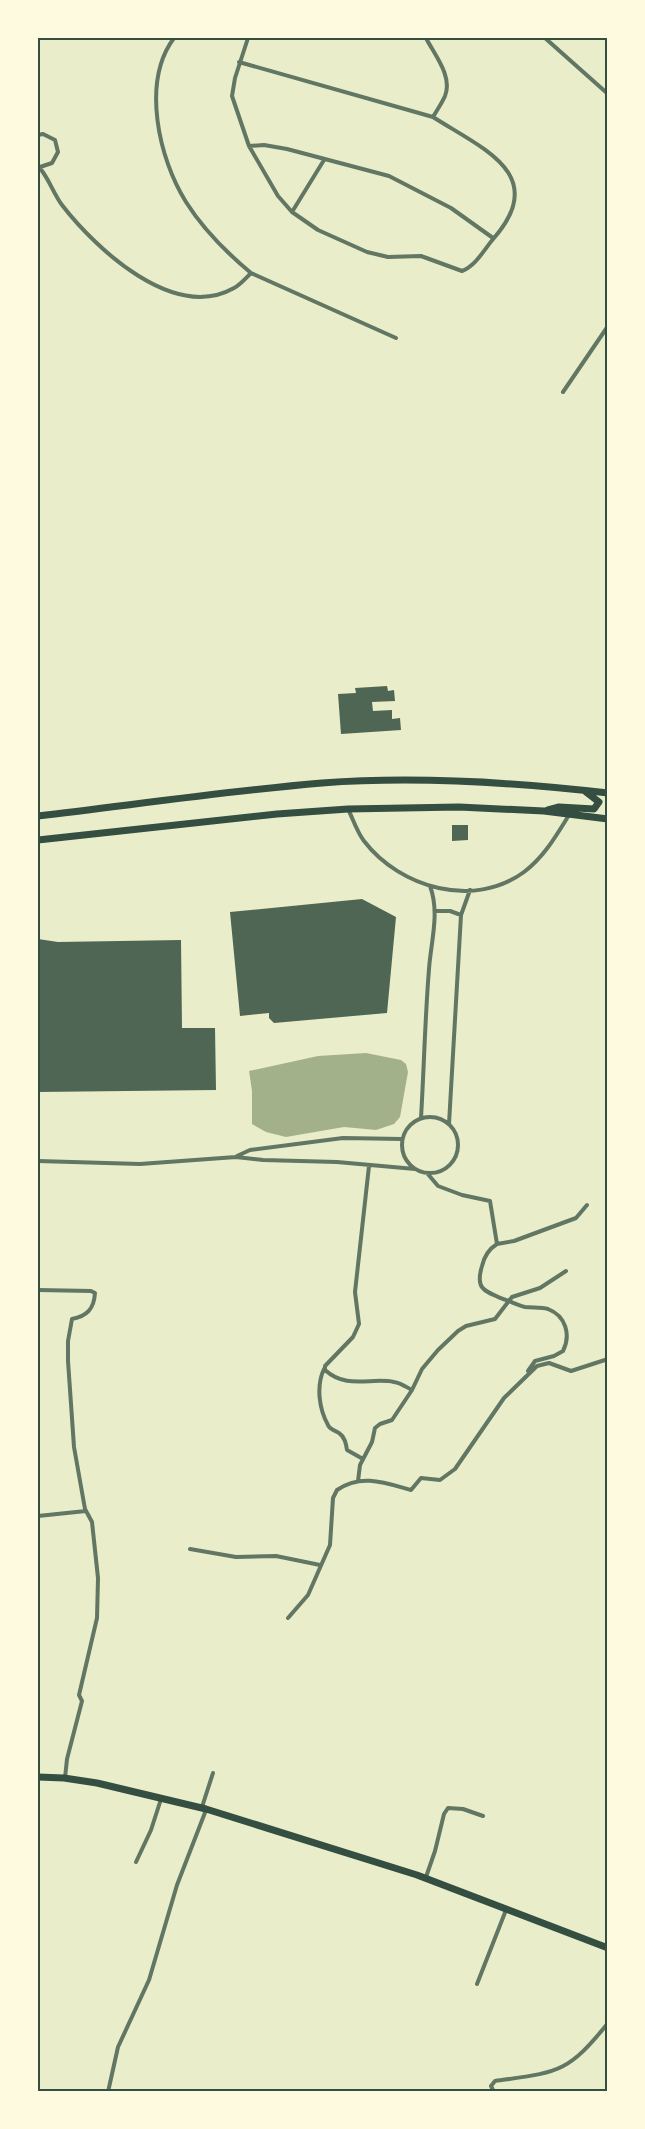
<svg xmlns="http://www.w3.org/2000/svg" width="645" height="2129" viewBox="0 0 645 2129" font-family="Montserrat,sans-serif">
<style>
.water{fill:#a3b18a}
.building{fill:#4f6655}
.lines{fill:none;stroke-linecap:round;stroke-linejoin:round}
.minor{stroke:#617663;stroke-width:4}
.primary{stroke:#344e41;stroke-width:7}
.neatline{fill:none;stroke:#344e41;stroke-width:2}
</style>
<rect width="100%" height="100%" fill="#e9edc9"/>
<path class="water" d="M 366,1053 L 401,1060 L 406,1064 L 408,1072 L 400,1117 L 394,1124 L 376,1130 L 344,1127 L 286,1137 L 266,1132 L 252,1124 L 252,1091 L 249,1071 L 318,1056 Z"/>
<path class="building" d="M 387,686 L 388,691 L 394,690 L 395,701 L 372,702 L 373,711 L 392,710 L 392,719 L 400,718 L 401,730 L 341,734 L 338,694 L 356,693 L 355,688 Z
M 452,825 L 468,825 L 468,840 L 452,841 Z
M 362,899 L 396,917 L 387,1013 L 274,1023 L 269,1018 L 269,1013 L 240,1016 L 230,912 Z
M 38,939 L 58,942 L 181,940 L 182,1028 L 215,1028 L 216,1090 L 38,1092 Z"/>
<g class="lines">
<path class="minor" d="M 174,38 C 141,82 159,159 186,202 C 203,229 227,253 251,273 L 396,338
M 248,38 L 235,78 L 232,96 L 249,146 L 278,196 L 292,212 L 318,230 L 367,252 L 388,257 L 421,256 L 462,271 C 476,266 485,248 494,238 C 550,174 481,148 433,117 C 437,110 442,103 445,96 C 453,76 434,54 426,38
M 545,38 L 608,94
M 239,62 L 433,117
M 38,135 L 43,134 L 55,140 L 58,152 L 52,163 L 40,167
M 249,146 L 264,145 L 287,149 L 389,176 L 451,208 L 493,238
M 38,166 C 48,176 53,193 62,205 C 96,249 174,322 234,288 C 240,285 246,278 251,273
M 292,212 L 324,160
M 563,392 L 608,326
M 348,809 C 353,819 357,832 364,841 C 400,888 474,909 524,872 C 544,857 556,836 569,815
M 436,911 L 450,911 L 461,915
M402 1145a28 28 0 1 1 56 0a28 28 0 1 1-56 0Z
M 421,1118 C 424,1068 425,1018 429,969 C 431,941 440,913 430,886
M 449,1124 L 461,915 L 470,890
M 237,1156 L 250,1150 L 343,1138 L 402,1139
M 38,1161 L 140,1164 L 236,1157 L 263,1160 L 337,1162 L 415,1169
M 369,1166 L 355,1292 L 359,1324 L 353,1337 L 325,1366 L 325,1370 C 347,1390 371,1377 394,1382 C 401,1383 406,1387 412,1390
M 427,1173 L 438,1186 L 462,1195 L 490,1201 L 497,1244 C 489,1249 484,1257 482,1266 C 475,1289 484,1291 503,1299 C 510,1301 517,1305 525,1307 C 532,1308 541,1307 548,1309 C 566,1316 571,1335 563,1351 L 554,1356 L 535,1361 L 528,1371
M 497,1244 L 514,1241 L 576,1218 L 587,1205
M 38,1290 L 91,1291 L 95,1293 C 94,1309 87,1316 72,1319 L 68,1341 L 68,1361 L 74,1447 L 85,1509 L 92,1522 L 98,1578 L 97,1618 L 79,1695 L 82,1701 L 67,1759 L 65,1778
M 324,1369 C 316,1386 319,1409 328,1425 C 330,1430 335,1430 339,1433 C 345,1437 346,1444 347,1450 L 363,1459
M 358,1481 L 360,1465 L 372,1442 L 375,1428 L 380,1424 L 392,1420 L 412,1390 L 422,1369 L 438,1350 L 458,1331 L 466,1326 L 495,1319 L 512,1297 L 540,1288 L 566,1271
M 38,1516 L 86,1511
M 190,1549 L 236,1557 L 276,1556 L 320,1565
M 288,1618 L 308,1595 L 330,1545 L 333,1498 L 337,1490 C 361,1473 386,1483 411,1490 L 421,1478 L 440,1480 L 455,1469 L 504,1398 L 537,1366 L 549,1363 L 571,1371 L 608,1359
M 202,1807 L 213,1773
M 136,1862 L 151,1830 L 161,1799
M 426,1877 L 435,1851 L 444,1814 L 448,1808 L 463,1809 L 483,1816
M 477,1984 L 506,1910
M 108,2092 L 118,2047 L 149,1980 L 177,1885 L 206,1810
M 494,2092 L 491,2086 L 495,2081 C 558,2072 567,2074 608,2023"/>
<path class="primary" d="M 548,810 L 559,807 L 594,809 L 599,802 L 586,792
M 38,816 C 132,805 227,791 322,783 C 417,776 513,782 608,793
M 38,840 L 277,814 L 348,809 L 459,807 L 544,811 L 608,819
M 38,1777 L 64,1778 L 97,1783 L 206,1809 L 417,1875 L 608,1948"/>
</g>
<rect width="645" height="2129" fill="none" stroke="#fefae0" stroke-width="78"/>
<rect x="39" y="39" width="567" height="2051" class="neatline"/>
</svg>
